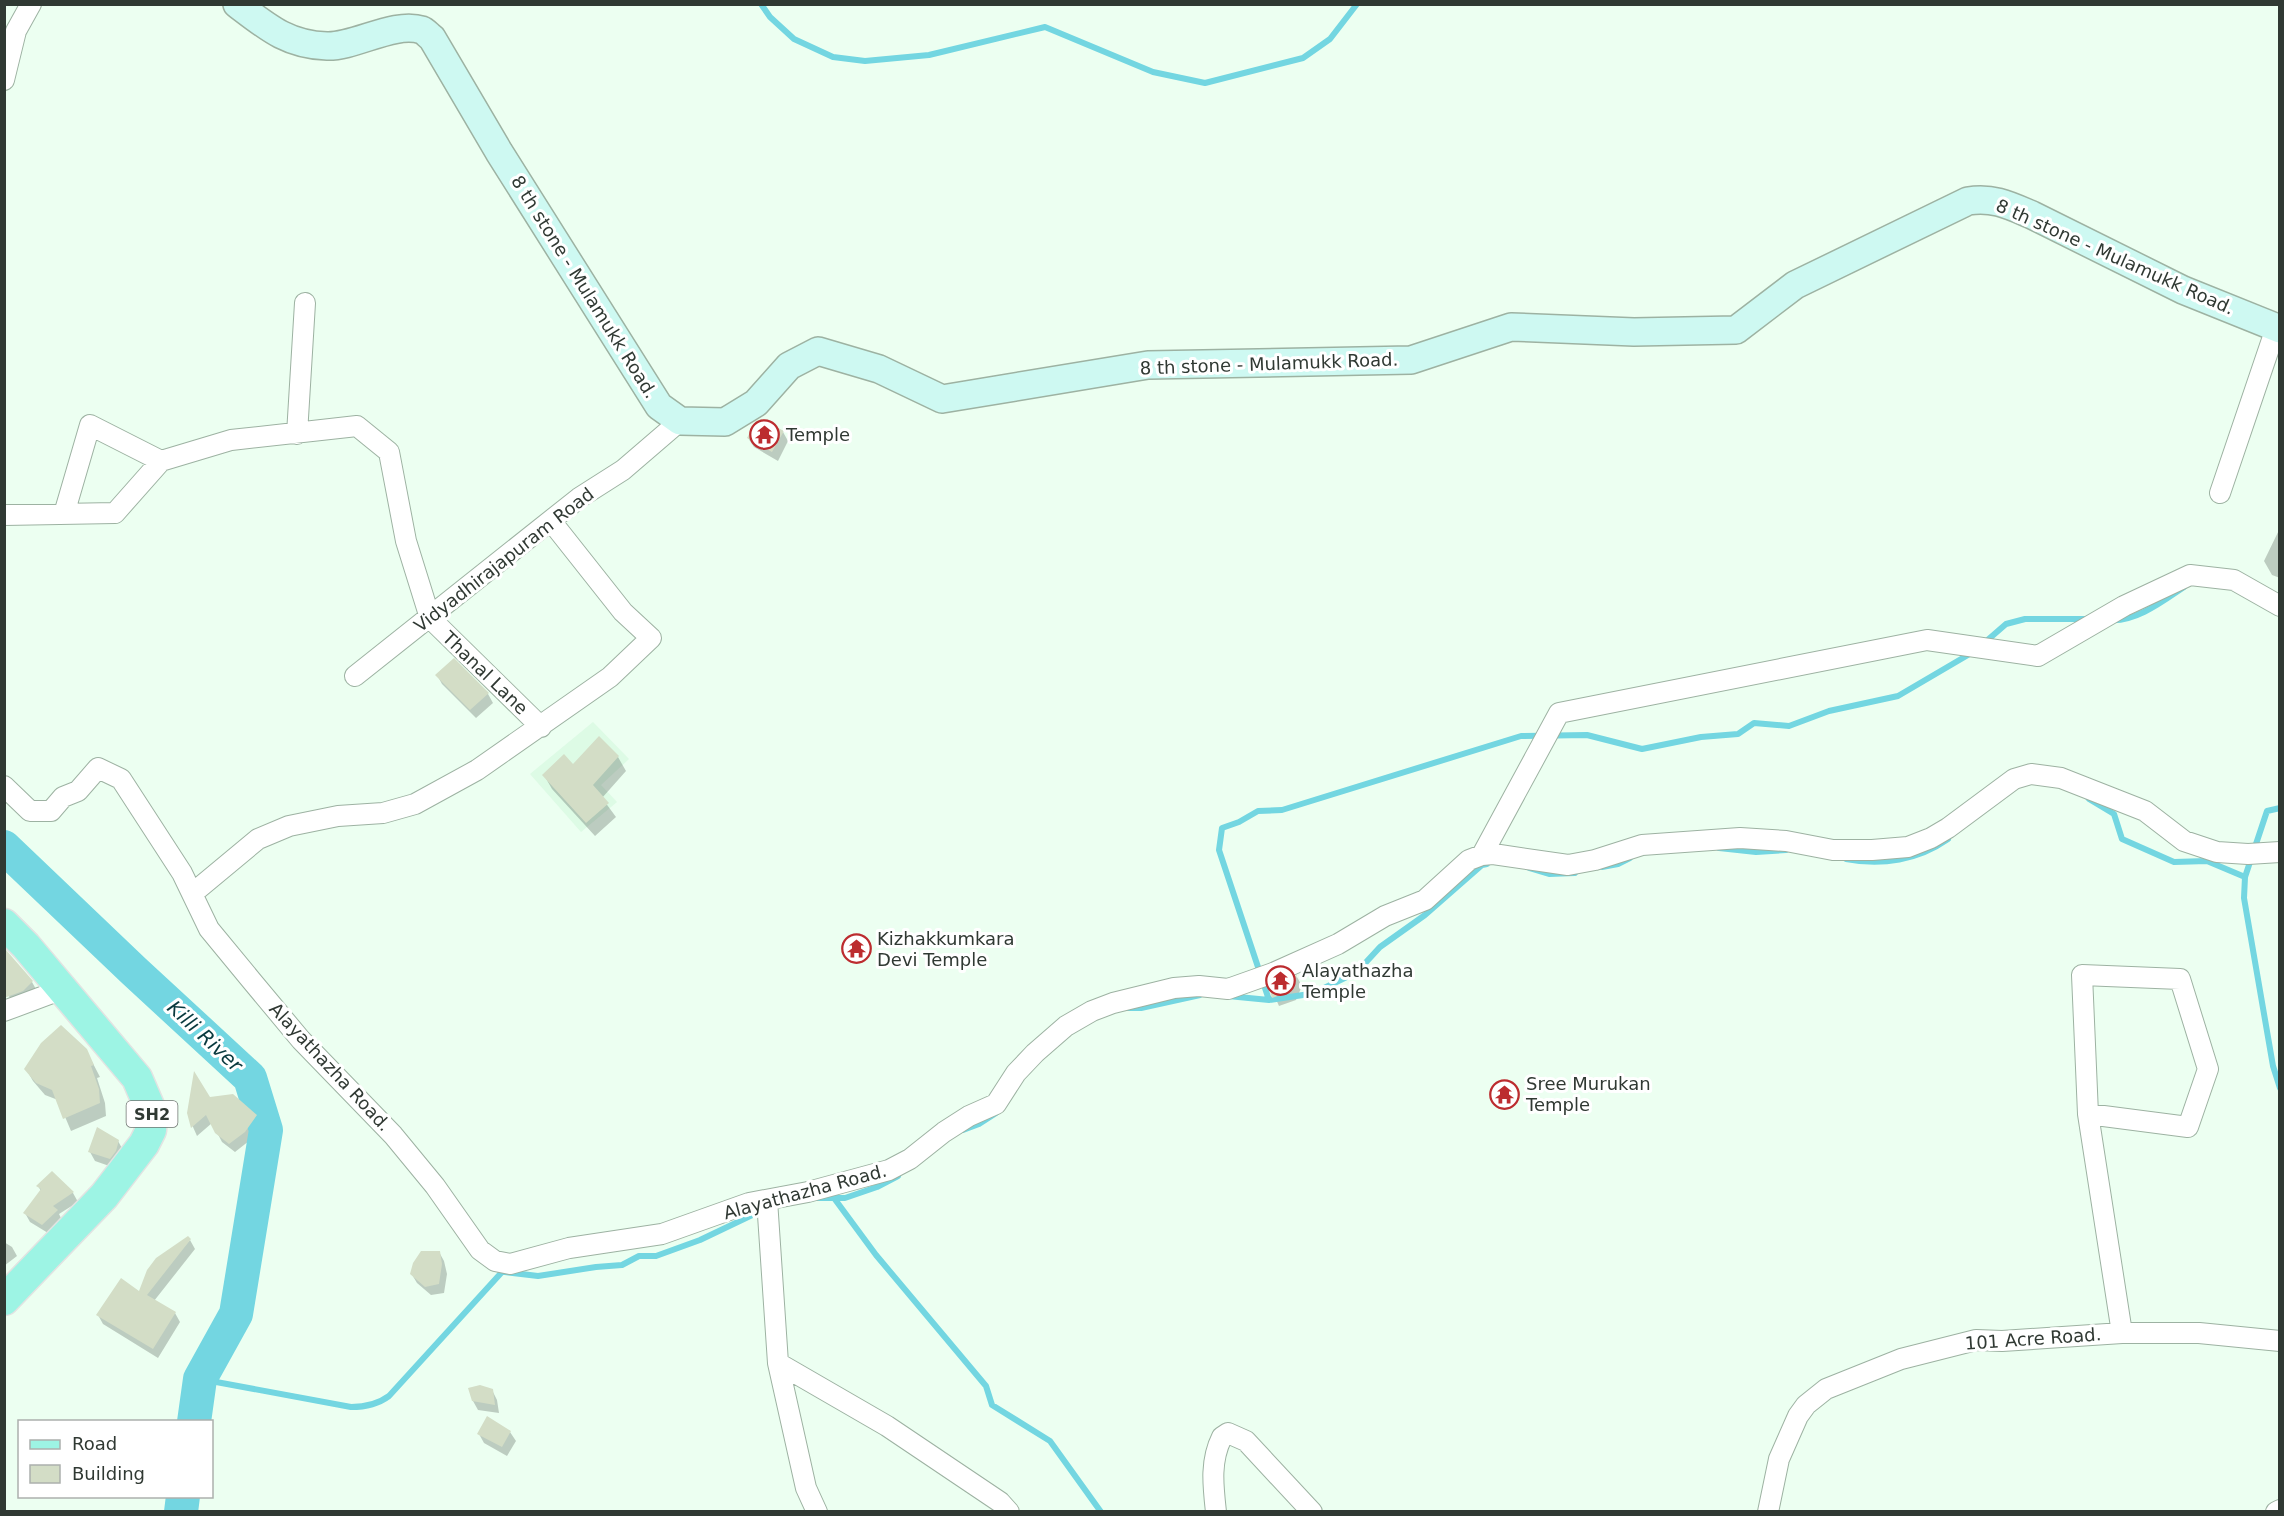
<svg xmlns="http://www.w3.org/2000/svg" width="2284" height="1516" viewBox="0 0 2284 1516" font-family="'DejaVu Sans',sans-serif">
<style>
.built{fill:#ddfbe5}
.shadow{fill:#0003}
.lines{fill:none;stroke-linecap:round;stroke-linejoin:round}
.stream{stroke:#73d6e1;stroke-width:6}
.river{stroke:#73d6e1;stroke-width:34}
.building{fill:#d3ddc6}
.street-casing{stroke:#9db2a2;stroke-width:22}
.secondary-casing{stroke:#9db2a2;stroke-width:30}
.primary-casing{stroke:#e2e3e2;stroke-width:33}
.street{stroke:#fff;stroke-width:20}
.secondary{stroke:#cef9f2;stroke-width:27}
.primary{stroke:#9df4e4;stroke-width:30}
.labels{text-anchor:middle;stroke-width:6;stroke-linejoin:round;paint-order:stroke}
.shield{fill:#fff;stroke:#6e7470;stroke-width:1.5}
.shield-label{font-size:16px;font-weight:bold;fill:#303933}
.street-label{font-size:18px;fill:#303933;stroke:#fff}
.poi-label{font-size:18px;fill:#303933;stroke:#fff;text-anchor:start}
.water-label{font-size:20px;font-style:italic;fill:#08393e;stroke:#fff}
</style>
<rect width="100%" height="100%" fill="#ecfff1"/>
<path class="built" d="M 593,722 L 629,759 L 601,785 L 617,802 L 581,832 L 530,774 Z"/>
<path class="shadow" d="M 783,432 L 788,441 L 778,461 L 754,447 L 748,438 Z
M 2280,528 L 2280,578 L 2272,575 L 2264,561 Z
M 437,675 L 488,694 L 493,703 L 476,718 L 442,684 Z
M 599,738 L 618,757 L 626,771 L 602,798 L 616,817 L 595,836 L 552,789 L 544,775 L 573,766 Z
M 4,952 L 32,982 L 37,991 L 13,1005 L 4,985 Z
M 1297,977 L 1302,986 L 1296,1000 L 1279,1006 L 1271,988 Z
M 86,1050 L 100,1077 L 97,1078 L 105,1103 L 106,1116 L 71,1131 L 58,1100 L 45,1095 L 33,1081 L 26,1069 Z
M 209,1098 L 256,1116 L 261,1125 L 249,1141 L 235,1152 L 222,1142 L 212,1123 L 197,1136 L 193,1127 L 189,1113 Z
M 118,1141 L 123,1150 L 115,1168 L 95,1161 L 90,1152 Z
M 52,1173 L 73,1193 L 78,1202 L 59,1214 L 62,1220 L 48,1233 L 30,1222 L 25,1213 L 41,1191 L 38,1186 Z
M 190,1240 L 195,1249 L 154,1301 L 175,1313 L 180,1322 L 158,1358 L 103,1324 L 98,1315 L 140,1294 Z
M 4,1242 L 12,1247 L 17,1256 L 4,1266 Z
M 439,1252 L 444,1261 L 447,1274 L 444,1293 L 431,1295 L 417,1283 L 411,1273 Z
M 492,1390 L 497,1400 L 499,1413 L 478,1410 L 473,1401 Z
M 510,1432 L 516,1441 L 507,1456 L 484,1443 L 479,1434 Z"/>
<g class="lines">
<path class="stream" d="M 761,4 L 770,17 L 794,39 L 833,57 L 865,61 L 929,55 L 1045,27 L 1153,72 L 1205,83 L 1303,58 L 1330,39 L 1357,4
M 2110,620 C 2136,622 2163,601 2184,587
M 1983,644 L 2006,624 L 2025,619 L 2088,619
M 2086,795 L 2089,799 L 2114,814 L 2122,839 L 2174,862 L 2207,861 L 2245,877
M 2280,808 L 2267,811 L 2245,877 L 2244,898 L 2273,1066 L 2280,1088
M 1719,848 L 1756,852 L 1786,850
M 1846,859 C 1882,866 1918,860 1948,839
M 1602,867 L 1618,864 L 1630,858
M 1529,868 L 1549,874 L 1575,873
M 1228,996 L 1269,1000 L 1303,995 L 1322,989 L 1357,972 L 1380,947 L 1425,915 L 1482,865 L 1487,864
M 1269,1000 L 1219,850 L 1222,828 L 1239,822 L 1258,811 L 1282,810 L 1521,736 L 1587,735 L 1642,749 L 1701,737 L 1738,734 L 1754,723 L 1789,726 L 1829,711 L 1898,696 L 1973,652
M 1128,1008 L 1141,1008 L 1200,995
M 963,1130 L 979,1124 L 996,1113
M 817,1198 L 845,1198 L 877,1187 L 898,1176
M 834,1198 L 876,1255 L 986,1386 L 992,1405 L 1050,1441 L 1101,1512
M 505,1272 L 538,1276 L 596,1267 L 622,1265 L 639,1256 L 656,1256 L 700,1240 L 763,1210
M 200,1379 L 351,1407 C 365,1407 377,1405 389,1396 L 502,1272"/>
<path class="river" d="M 4,847 L 134,971 L 250,1078 L 266,1130 L 236,1314 L 200,1379 L 194,1422
M 181,1512 L 183,1496"/>
</g>
<path class="building" d="M 761,419 L 784,431 L 772,452 L 747,438 L 756,421 Z
M 454,658 L 489,693 L 470,710 L 435,675 Z
M 599,736 L 619,756 L 593,785 L 609,803 L 586,823 L 542,775 L 564,754 L 573,764 Z
M 6,950 L 33,981 L 23,991 L 4,998 Z
M 1297,975 L 1292,991 L 1272,998 L 1269,987 Z
M 61,1025 L 87,1049 L 94,1065 L 91,1066 L 99,1089 L 100,1103 L 63,1119 L 52,1090 L 36,1083 L 24,1069 L 41,1043 Z
M 194,1071 L 210,1097 L 233,1094 L 257,1115 L 245,1132 L 229,1144 L 215,1133 L 206,1115 L 191,1128 L 187,1113 Z
M 97,1127 L 119,1140 L 116,1151 L 110,1159 L 88,1152 Z
M 52,1171 L 74,1192 L 53,1206 L 58,1210 L 42,1225 L 23,1213 L 41,1189 L 36,1186 Z
M 188,1236 L 191,1239 L 147,1295 L 176,1312 L 153,1349 L 96,1315 L 121,1278 L 139,1291 L 147,1270 L 156,1258 Z
M 421,1251 L 440,1251 L 442,1264 L 439,1284 L 425,1287 L 410,1274 L 413,1263 Z
M 480,1385 L 493,1389 L 495,1405 L 472,1401 L 468,1388 Z
M 487,1416 L 511,1431 L 502,1447 L 477,1434 Z"/>
<g class="lines">
<defs>
<path id="street" d="M 4,80 L 16,31 L 31,4
M 297,434 L 305,303
M 2220,493 L 2276,328
M 64,514 L 90,425 L 161,461 L 231,440 L 357,426 L 389,452 L 406,541 L 430,618 L 541,727
M 4,515 L 115,513 L 161,461
M 355,676 L 579,498 L 623,470 L 680,421
M 4,786 L 30,811 L 51,811 L 63,797 L 78,791 L 98,768 L 121,779 L 182,873 L 209,929 L 251,980 L 301,1040 L 393,1135 L 435,1186 L 480,1250 L 495,1261 L 510,1264 L 569,1248 L 662,1234 L 749,1203 L 808,1192 L 889,1170 L 910,1159 L 944,1132 L 969,1116 L 996,1104 L 1016,1073 L 1035,1053 L 1066,1026 L 1092,1011 L 1113,1003 L 1174,988 L 1199,986 L 1228,989 L 1273,973 L 1338,944 L 1385,916 L 1425,900 L 1469,860 L 1482,855 L 1493,854 L 1568,865 L 1595,860 L 1642,845 L 1740,838 L 1786,841 L 1833,850 L 1872,850 L 1908,847 L 1931,838 L 1948,828 L 2014,779 L 2031,774 L 2061,778 L 2145,811 L 2184,841 L 2217,852 L 2248,854 L 2280,852
M 1482,855 L 1559,713 L 1927,640 L 2038,656 L 2124,606 L 2190,575 L 2234,580 L 2280,606
M 193,893 L 258,839 L 289,826 L 338,816 L 383,813 L 415,804 L 477,770 L 610,677 L 651,638 L 623,612 L 551,521
M 4,1011 L 63,989
M 2088,1114 L 2188,1127 L 2208,1069 L 2180,979 L 2082,975 L 2088,1114 L 2122,1333
M 767,1200 L 778,1363 L 806,1488 L 817,1512
M 778,1363 L 887,1426 L 1000,1502 L 1009,1512
M 1216,1512 C 1213,1485 1210,1461 1222,1437 L 1228,1433 L 1246,1441 L 1312,1512
M 1768,1512 L 1779,1459 L 1798,1416 L 1806,1405 L 1826,1389 L 1901,1359 L 1976,1340 L 2002,1341 L 2122,1333 L 2199,1333 L 2280,1341
M 2276,1512 L 2280,1510"/>
<path id="secondary" d="M 237,4 C 267,27 288,45 327,46 C 355,47 394,21 422,30 C 425,31 429,36 432,38 L 499,152 L 659,406 L 680,421 L 725,422 L 756,403 L 789,366 L 818,351 L 879,369 L 942,399 L 1148,365 L 1411,360 L 1511,327 L 1634,332 L 1736,330 L 1795,285 L 1968,201 C 1993,197 2009,205 2032,215 L 2183,290 L 2280,329"/>
<path id="primary" d="M 4,924 L 26,946 L 137,1078 L 152,1113 L 151,1130 L 144,1144 L 104,1196 L 4,1300"/>
</defs>
<use href="#street" class="street-casing"/>
<use href="#secondary" class="secondary-casing"/>
<use href="#primary" class="primary-casing"/>
<use href="#street" class="street"/>
<use href="#secondary" class="secondary"/>
<use href="#primary" class="primary"/>
</g>
<defs>
<symbol id="temple-ring" viewBox="-11 -11 22 22"><circle r="9.5" fill="#fff" stroke="#bc2c2f" stroke-width="1.5"/><path d="M0-6L5-2H3V0L6.5 2.5H4V6H1.5V3h-3V6H-4V2.5H-6.5L-3 0V-2H-5Z" fill="#bc2c2f"/></symbol>
</defs>
<g fill-rule="evenodd">
<use href="#temple-ring" x="748" y="418" width="33" height="33"/>
<use href="#temple-ring" x="840" y="932" width="33" height="33"/>
<use href="#temple-ring" x="1264" y="964" width="33" height="33"/>
<use href="#temple-ring" x="1488" y="1078" width="33" height="33"/>
</g>
<g class="labels">
<rect class="shield" x="126.5" y="1101" width="51" height="26" rx="4.5"/>
<g class="shield-label">
<text x="152" y="1120">SH2</text>
</g>
<g class="street-label">
<text transform="translate(2115 257) rotate(24)" y="6">8 th stone - Mulamukk Road.</text>
<text transform="translate(584 287) rotate(58)" y="6">8 th stone - Mulamukk Road.</text>
<text transform="translate(1269 364) rotate(-2)" y="6">8 th stone - Mulamukk Road.</text>
<text transform="translate(504 560) rotate(-38)" y="6">Vidyadhirajapuram Road</text>
<text transform="translate(485 673) rotate(44)" y="6">Thanal Lane</text>
<text transform="translate(330 1067) rotate(47)" y="6">Alayathazha Road.</text>
<text transform="translate(805 1192) rotate(-15)" y="6">Alayathazha Road.</text>
<text transform="translate(2033 1339) rotate(-4)" y="6">101 Acre Road.</text>
</g>
<g class="poi-label">
<text x="786" y="441">Temple</text>
<text x="877" y="945">Kizhakkumkara<tspan x="877" dy="21">Devi Temple</tspan></text>
<text x="1302" y="977">Alayathazha<tspan x="1302" dy="21">Temple</tspan></text>
<text x="1526" y="1090">Sree Murukan<tspan x="1526" dy="21">Temple</tspan></text>
</g>
<g class="water-label">
<text transform="translate(205 1036) rotate(43)" y="7">Killi River</text>
</g>
</g>
<rect width="2284" height="1516" fill="none" stroke="#303933" stroke-width="12"/>
<rect x="18" y="1420" width="195" height="78" fill="#ffffff" stroke="#acb0ad" stroke-width="1.5"/>
<rect x="30" y="1440" width="30" height="9" fill="#9df4e4" stroke="#acb0ad" stroke-width="1.5"/>
<text x="72" y="1450" font-size="18" fill="#303933">Road</text>
<rect x="30" y="1465" width="30" height="18" fill="#d3ddc6" stroke="#acb0ad" stroke-width="1.5"/>
<text x="72" y="1480" font-size="18" fill="#303933">Building</text>
</svg>
